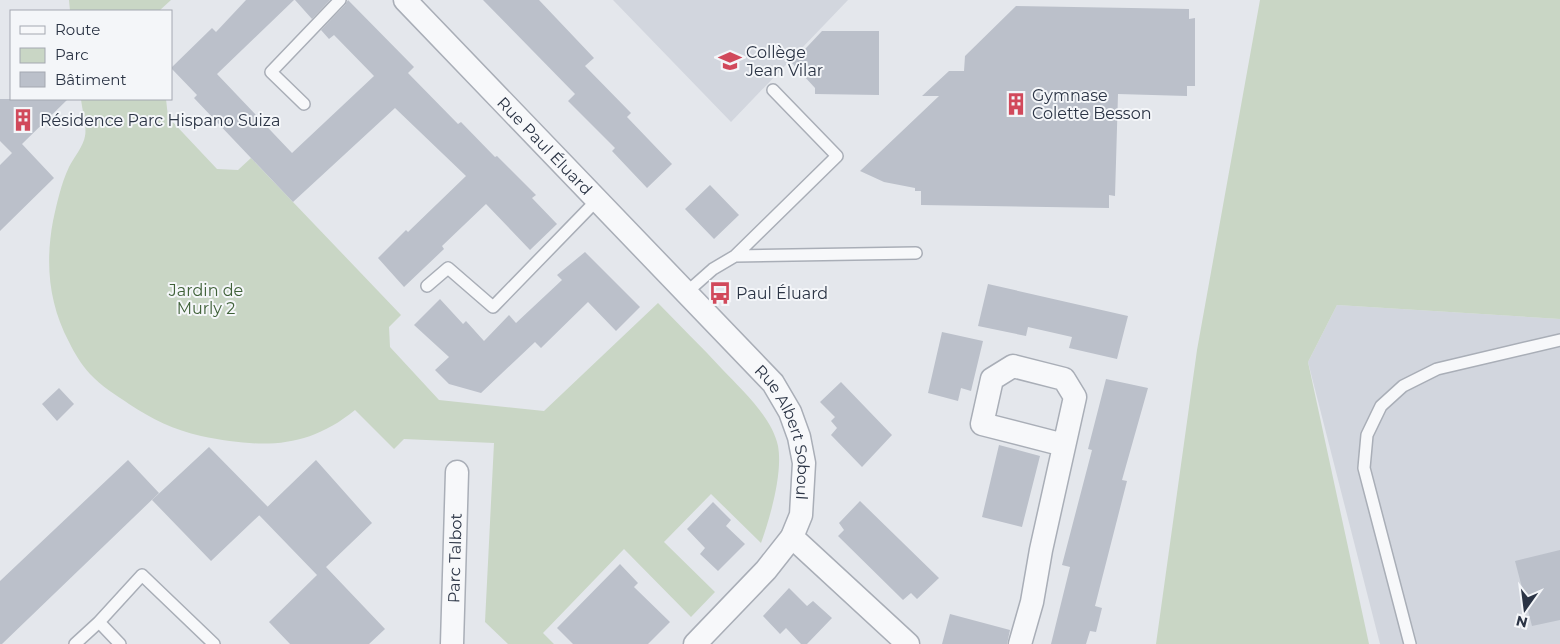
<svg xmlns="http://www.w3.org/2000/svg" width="1560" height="644" viewBox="0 0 1560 644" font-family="Montserrat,sans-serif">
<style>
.built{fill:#d2d6de}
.green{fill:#c9d6c5}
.building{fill:#bbc0ca}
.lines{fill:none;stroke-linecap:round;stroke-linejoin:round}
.service-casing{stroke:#a9aeb7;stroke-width:14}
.minor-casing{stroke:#a9aeb7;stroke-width:25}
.service{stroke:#f7f8fa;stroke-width:11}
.minor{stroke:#f7f8fa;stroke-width:22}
.labels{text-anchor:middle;stroke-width:4;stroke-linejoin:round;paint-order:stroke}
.poi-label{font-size:16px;fill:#2b3445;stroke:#f4f6f9;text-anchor:start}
.street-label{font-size:16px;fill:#2b3445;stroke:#f4f6f9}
.park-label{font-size:16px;fill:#3f6138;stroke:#f4f6f9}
</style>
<rect width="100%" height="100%" fill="#e4e7ec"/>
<path class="built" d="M 613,0 L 848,0 L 731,122 Z
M 1337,305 L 1560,319 L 1560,644 L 1380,644 L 1308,362 Z"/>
<path class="green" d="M 69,0 L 171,0 L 159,11 L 70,11 Z
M 1260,0 L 1560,0 L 1560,319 L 1337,305 L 1308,362 L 1369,644 L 1156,644 L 1197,350 Z
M 81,99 L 166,99 L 168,117 L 217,169 L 238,170 L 251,158 L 401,315 L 389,327 L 390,347 L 439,400 L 544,411 L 658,303 C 679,325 701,346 722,369 C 741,389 772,417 778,446 C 783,473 770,518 761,543 L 711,494 L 664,542 L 715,592 L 691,617 L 624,549 L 543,633 L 554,644 L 508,644 L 485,622 L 494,443 L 404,439 L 394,449 L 355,410 C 306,450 261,448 201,436 C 174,430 152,419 129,404 C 116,395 101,386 90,374 C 81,364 75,354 69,342 C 49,304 45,264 53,221 C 57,203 61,184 69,167 C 73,159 84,145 85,136 C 87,127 82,109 81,99 Z"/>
<path class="building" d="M 246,0 L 294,0 L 217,74 L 292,153 L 374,76 L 334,35 L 329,39 L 321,30 L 345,5 L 348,0 L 414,67 L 408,73 L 458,124 L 461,122 L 495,157 L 497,156 L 536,195 L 532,198 L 557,224 L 530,250 L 486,204 L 442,246 L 444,249 L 404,287 L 378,258 L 406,230 L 408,232 L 466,176 L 395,108 L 293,202 L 194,98 L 197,95 L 171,68 L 212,28 L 216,32 Z
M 295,0 L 330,0 L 312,19 Z
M 483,0 L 539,0 L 594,58 L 585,66 L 631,113 L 627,117 L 672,164 L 647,188 L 612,151 L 615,148 L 568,101 L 575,94 Z
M 1016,6 L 1189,9 L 1189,19 L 1195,18 L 1195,86 L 1187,86 L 1187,96 L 1118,94 L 1115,196 L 1109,195 L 1109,208 L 921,205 L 921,191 L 915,191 L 915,188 L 884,182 L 860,171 L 939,96 L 922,96 L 949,71 L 964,71 L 965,56 Z
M 822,31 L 879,31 L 879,95 L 815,94 L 815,88 L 792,63 Z
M 0,99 L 68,99 L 22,144 L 54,178 L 0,231 L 0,165 L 12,153 L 0,141 Z
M 710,185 L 739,215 L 714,239 L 685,209 Z
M 585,252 L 640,307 L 616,331 L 588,302 L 541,348 L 535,342 L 481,393 L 449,384 L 435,370 L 449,357 L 414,325 L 440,299 L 463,324 L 466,321 L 484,341 L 509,315 L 516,323 L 562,280 L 557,275 Z
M 988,284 L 1128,316 L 1117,359 L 1069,348 L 1072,337 L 1028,327 L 1026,336 L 978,326 Z
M 942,332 L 983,341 L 971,391 L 961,388 L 958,401 L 928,393 Z
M 1106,379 L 1148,388 L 1122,480 L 1127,481 L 1095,606 L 1102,608 L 1096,632 L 1090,631 L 1086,644 L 1051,644 L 1070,567 L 1062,565 L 1092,450 L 1088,449 Z
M 841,382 L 892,435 L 862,467 L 831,435 L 837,428 L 831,421 L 835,417 L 820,402 Z
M 59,388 L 74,404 L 57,421 L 42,404 Z
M 999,445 L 1040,456 L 1022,527 L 982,517 Z
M 209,447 L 268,507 L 211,561 L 152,500 Z
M 128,460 L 159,493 L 2,644 L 0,644 L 0,581 Z
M 316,460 L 372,523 L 326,567 L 385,629 L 369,644 L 290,644 L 269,622 L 317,575 L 259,515 Z
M 860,501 L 939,578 L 917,599 L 911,593 L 903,600 L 838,536 L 844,530 L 839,523 Z
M 713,502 L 731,520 L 726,526 L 745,544 L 718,571 L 700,554 L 705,548 L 687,529 Z
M 1560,550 L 1560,620 L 1532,626 L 1515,561 Z
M 620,564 L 638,583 L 634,587 L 670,622 L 648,644 L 573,644 L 557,628 Z
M 789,588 L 807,606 L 813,601 L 832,618 L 807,644 L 801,644 L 786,628 L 780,634 L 763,616 Z
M 950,614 L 1010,630 L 1007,644 L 942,644 Z"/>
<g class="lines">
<defs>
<path id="service" d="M 304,104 L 271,72 L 340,0
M 735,256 L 837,156 L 773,90
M 427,286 L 448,268 L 493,307 L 598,199
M 687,292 L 713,269 L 735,256 L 916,253
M 99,622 L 142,575 L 214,644
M 75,644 L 99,622 L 120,644
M 1410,644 L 1364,468 L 1367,435 L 1381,406 L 1403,386 L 1437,369 L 1560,340"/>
<g id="minor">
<path id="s1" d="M 405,0 L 773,383 L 790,412 L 799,437 L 804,463 L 801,515 L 792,537 L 766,570 L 695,644"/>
<path d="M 792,537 L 908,644"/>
<path id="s2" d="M 452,644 L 457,472"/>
<path d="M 1020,644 L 1032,602 L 1041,550 L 1075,397 L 1064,379 L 1013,366 L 992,379 L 982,424 L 1064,445"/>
</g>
</defs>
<use href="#service" class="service-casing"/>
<use href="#minor" class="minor-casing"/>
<use href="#service" class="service"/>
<use href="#minor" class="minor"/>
</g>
<defs>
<symbol id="school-bare" viewBox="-9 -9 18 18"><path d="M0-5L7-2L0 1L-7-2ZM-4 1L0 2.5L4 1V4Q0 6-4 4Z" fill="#d1495b" stroke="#f4f6f9" stroke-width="2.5" paint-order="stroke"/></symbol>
<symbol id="building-bare" viewBox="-9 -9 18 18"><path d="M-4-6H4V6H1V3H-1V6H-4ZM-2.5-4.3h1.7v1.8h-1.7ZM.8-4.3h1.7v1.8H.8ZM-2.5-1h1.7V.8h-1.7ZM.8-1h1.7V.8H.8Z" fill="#d1495b" stroke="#f4f6f9" stroke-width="2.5" paint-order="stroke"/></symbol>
<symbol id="bus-bare" viewBox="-9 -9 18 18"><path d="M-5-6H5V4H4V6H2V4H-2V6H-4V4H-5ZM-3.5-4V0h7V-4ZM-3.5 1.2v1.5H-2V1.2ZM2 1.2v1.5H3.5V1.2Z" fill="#d1495b" stroke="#f4f6f9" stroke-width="2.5" paint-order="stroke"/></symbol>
</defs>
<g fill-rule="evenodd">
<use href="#school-bare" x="714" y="45" width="32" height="32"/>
<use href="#building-bare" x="1000" y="88" width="32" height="32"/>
<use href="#building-bare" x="7" y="104" width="32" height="32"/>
<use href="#bus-bare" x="704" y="277" width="32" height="32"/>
</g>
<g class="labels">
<g class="poi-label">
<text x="746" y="58">Collège<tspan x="746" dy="18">Jean Vilar</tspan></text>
<text x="1032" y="101">Gymnase<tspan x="1032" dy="18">Colette Besson</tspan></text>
<text x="40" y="126">Résidence Parc Hispano Suiza</text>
<text x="736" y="299">Paul Éluard</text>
</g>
<g class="street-label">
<text dy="6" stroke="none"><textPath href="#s1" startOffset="202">Rue Paul Éluard</textPath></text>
<text dy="6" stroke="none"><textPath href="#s1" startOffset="582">Rue Albert Soboul</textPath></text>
<text dy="6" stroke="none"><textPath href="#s2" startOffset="86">Parc Talbot</textPath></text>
</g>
<g class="park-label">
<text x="206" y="296">Jardin de<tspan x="206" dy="18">Murly 2</tspan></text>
</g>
</g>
<rect x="10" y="10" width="162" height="90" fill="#f4f6f9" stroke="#a4a8b1"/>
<rect x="20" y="26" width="25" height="8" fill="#f7f8fa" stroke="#a4a8b1"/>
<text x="55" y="35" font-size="15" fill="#2b3445">Route</text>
<rect x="20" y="48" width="25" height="15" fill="#c9d6c5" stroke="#a4a8b1"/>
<text x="55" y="60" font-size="15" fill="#2b3445">Parc</text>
<rect x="20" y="72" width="25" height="15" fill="#bbc0ca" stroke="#a4a8b1"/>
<text x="55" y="85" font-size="15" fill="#2b3445">Bâtiment</text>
<g transform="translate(1525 609) rotate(194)" stroke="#f4f6f9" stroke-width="4" paint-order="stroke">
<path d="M0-4L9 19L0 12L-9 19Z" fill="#2b3445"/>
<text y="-8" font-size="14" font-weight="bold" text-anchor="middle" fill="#2b3445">N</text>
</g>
</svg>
